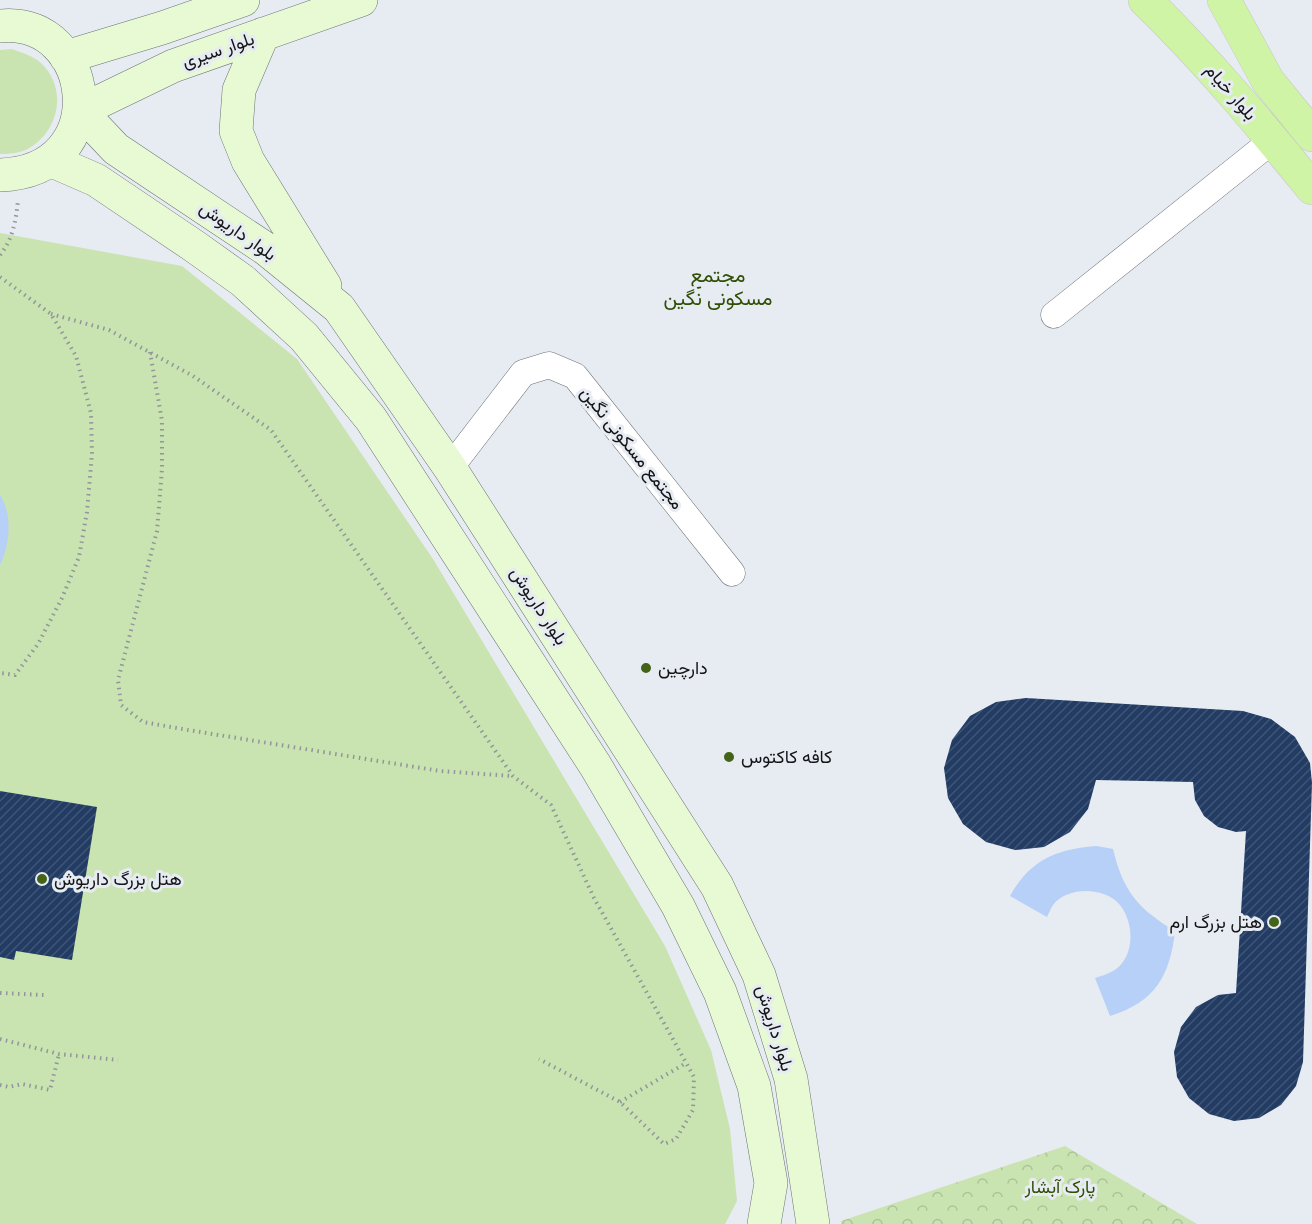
<svg xmlns="http://www.w3.org/2000/svg" width="1312" height="1224" viewBox="0 0 1312 1224" font-family="'Space Grotesk',Vazirmatn,sans-serif">
<style>
.green{fill:#c9e4b1}
.forest{fill:url(#forest-crowns)}
.water{fill:#b6d0f7}
.building{fill:url(#building-hatch)}
.lines{fill:none;stroke-linecap:round;stroke-linejoin:round}
.minor-casing{stroke:#6e7278;stroke-width:27}
.secondary-casing{stroke:#6e7278;stroke-width:34}
.primary-casing{stroke:#c6c7c7;stroke-width:34}
.path{stroke:#92959a;stroke-width:4;stroke-dasharray:1.5 4.5;stroke-linecap:butt}
.minor{stroke:#fff;stroke-width:26}
.secondary{stroke:#e7fad3;stroke-width:33}
.primary{stroke:#cff4a6;stroke-width:33}
.poi-dot{fill:#436319;stroke:#e7ebf2;stroke-width:2}
.labels{text-anchor:middle;stroke-width:6;stroke-linejoin:round;paint-order:stroke}
.street-label{font-size:18px;fill:#131416;stroke:#e7ebf2}
.poi-label{font-size:18px;fill:#131416;stroke:#e7ebf2;text-anchor:start}
.park-label{font-size:18px;fill:#304f00;stroke:#e7ebf2}
.neighbourhood-label{font-size:20px;fill:#304d05;stroke:#e7ebf2}
</style>
<defs>
<pattern id="forest-crowns" width="20" height="18" patternUnits="userSpaceOnUse" patternTransform="scale(1.5)"><rect width="20" height="18" fill="#c9e4b1"/><path d="M2 6a3 3 0 1 1 6 0M12 15a3 3 0 1 1 6 0" fill="none" stroke="#acc398"/></pattern>
<pattern id="building-hatch" width="6" height="6" patternUnits="userSpaceOnUse" patternTransform="scale(1.5)"><rect width="6" height="6" fill="#223c64"/><path d="M-1 1l2-2M0 6l6-6M5 7l2-2" fill="none" stroke="#405575"/></pattern>
</defs>
<rect width="100%" height="100%" fill="#e7ebf2"/>
<path class="green" d="M 12,49 C 23,53 33,56 41,63 C 67,87 60,129 31,147 C 22,153 11,154 0,154 L 0,50 Z
M 0,233 L 182,266 L 297,359 L 433,559 L 665,946 L 711,1050 L 730,1129 L 737,1201 L 725,1224 L 0,1224 Z"/>
<path class="forest" d="M 1065,1146 L 1197,1224 L 841,1224 L 841,1221 Z"/>
<path class="water" d="M 0,495 C 13,515 10,544 0,565 Z
M 1097,846 L 1113,849 C 1123,891 1138,909 1175,931 C 1170,976 1155,1002 1110,1016 L 1095,978 C 1101,976 1108,974 1113,971 C 1135,958 1135,924 1120,905 C 1105,887 1068,886 1053,905 C 1051,908 1049,913 1047,917 L 1010,896 C 1030,860 1056,849 1097,846 Z"/>
<path class="building" d="M 1026,698 L 1243,711 L 1271,719 L 1295,737 L 1310,763 L 1312,783 L 1303,1062 L 1296,1086 L 1281,1105 L 1259,1118 L 1234,1121 L 1209,1114 L 1189,1098 L 1177,1077 L 1174,1052 L 1181,1027 L 1196,1007 L 1218,995 L 1236,993 L 1246,831 L 1236,832 L 1218,827 L 1204,816 L 1195,800 L 1193,782 L 1096,780 L 1088,809 L 1070,832 L 1044,847 L 1015,850 L 986,842 L 963,824 L 948,798 L 944,768 L 952,740 L 970,716 L 996,702 Z
M 0,791 L 97,807 L 72,960 L 16,951 L 14,960 L 0,957 Z"/>
<g class="lines">
<defs>
<path id="minor" d="M 1054,315 L 1273,140
M 450,468 L 523,373 L 549,365 L 575,376 L 732,573"/>
<path id="secondary" d="M 0,26 C 96,17 115,172 0,175
M 263,34 L 239,90 L 236,131 L 248,161 L 325,286
M 66,57 L 162,28 L 243,0
M 80,111 L 116,149 L 266,249 L 339,308 L 450,468 L 717,886 L 759,975 L 791,1079 L 813,1224
M 80,111 L 173,66 L 361,0
M 50,160 L 96,180 L 194,246 L 243,281 L 304,337 L 371,419 L 595,765 L 678,906 L 720,992 L 754,1086 L 771,1183 L 764,1224"/>
<path id="primary" d="M 1145,0 C 1205,58 1259,123 1312,188
M 1224,0 L 1268,81 L 1312,135"/>
</defs>
<use href="#minor" class="minor-casing"/>
<use href="#secondary" class="secondary-casing"/>
<use href="#primary" class="primary-casing"/>
<path class="path" d="M 0,255 C 13,239 16,220 18,200
M 0,277 L 51,314 L 76,356 L 91,413 L 92,454 L 87,512 L 79,557 L 62,598 L 38,644 L 15,675 L 0,673
M 51,314 L 109,330 L 193,376 L 271,430 L 513,776 L 551,805 L 594,898 L 694,1077 L 693,1110 L 676,1139 L 664,1144 L 620,1102 L 539,1059
M 150,352 L 162,421 L 162,469 L 157,531 L 118,680 L 121,705 L 143,722 L 188,730 L 440,771 L 512,776
M 0,993 L 44,995
M 0,1039 L 59,1054 L 118,1060
M 0,1085 L 9,1087 L 22,1084 L 50,1090 L 59,1054
M 620,1102 L 686,1063"/>
<use href="#minor" class="minor"/>
<use href="#secondary" class="secondary"/>
<use href="#primary" class="primary"/>
</g>
<g class="poi-dot">
<circle cx="646" cy="668" r="6"/>
<circle cx="729" cy="757" r="6"/>
<circle cx="42" cy="879" r="6"/>
<circle cx="1274" cy="922" r="6"/>
</g>
<g class="labels">
<g class="street-label">
<text transform="translate(218 50) rotate(-19)" y="6">بلوار سیری</text>
<text transform="translate(1231 92) rotate(49)" y="6">بلوار خیام</text>
<text transform="translate(238 231) rotate(35)" y="6">بلوار داریوش</text>
<text transform="translate(632 448) rotate(51)" y="6">مجتمع مسکونی نگین</text>
<text transform="translate(539 606) rotate(57)" y="6">بلوار داریوش</text>
<text transform="translate(775 1028) rotate(73)" y="6">بلوار داریوش</text>
</g>
<g class="poi-label">
<text x="658" y="674">دارچین</text>
<text x="741" y="763">کافه کاکتوس</text>
<text x="54" y="885">هتل بزرگ داریوش</text>
<text x="1262" y="928" text-anchor="end">هتل بزرگ ارم</text>
</g>
<g class="park-label">
<text x="1060" y="1193">پارک آبشار</text>
</g>
<g class="neighbourhood-label">
<text x="718" y="282">مجتمع<tspan x="718" dy="23">مسکونی نگین</tspan></text>
</g>
</g>
</svg>
